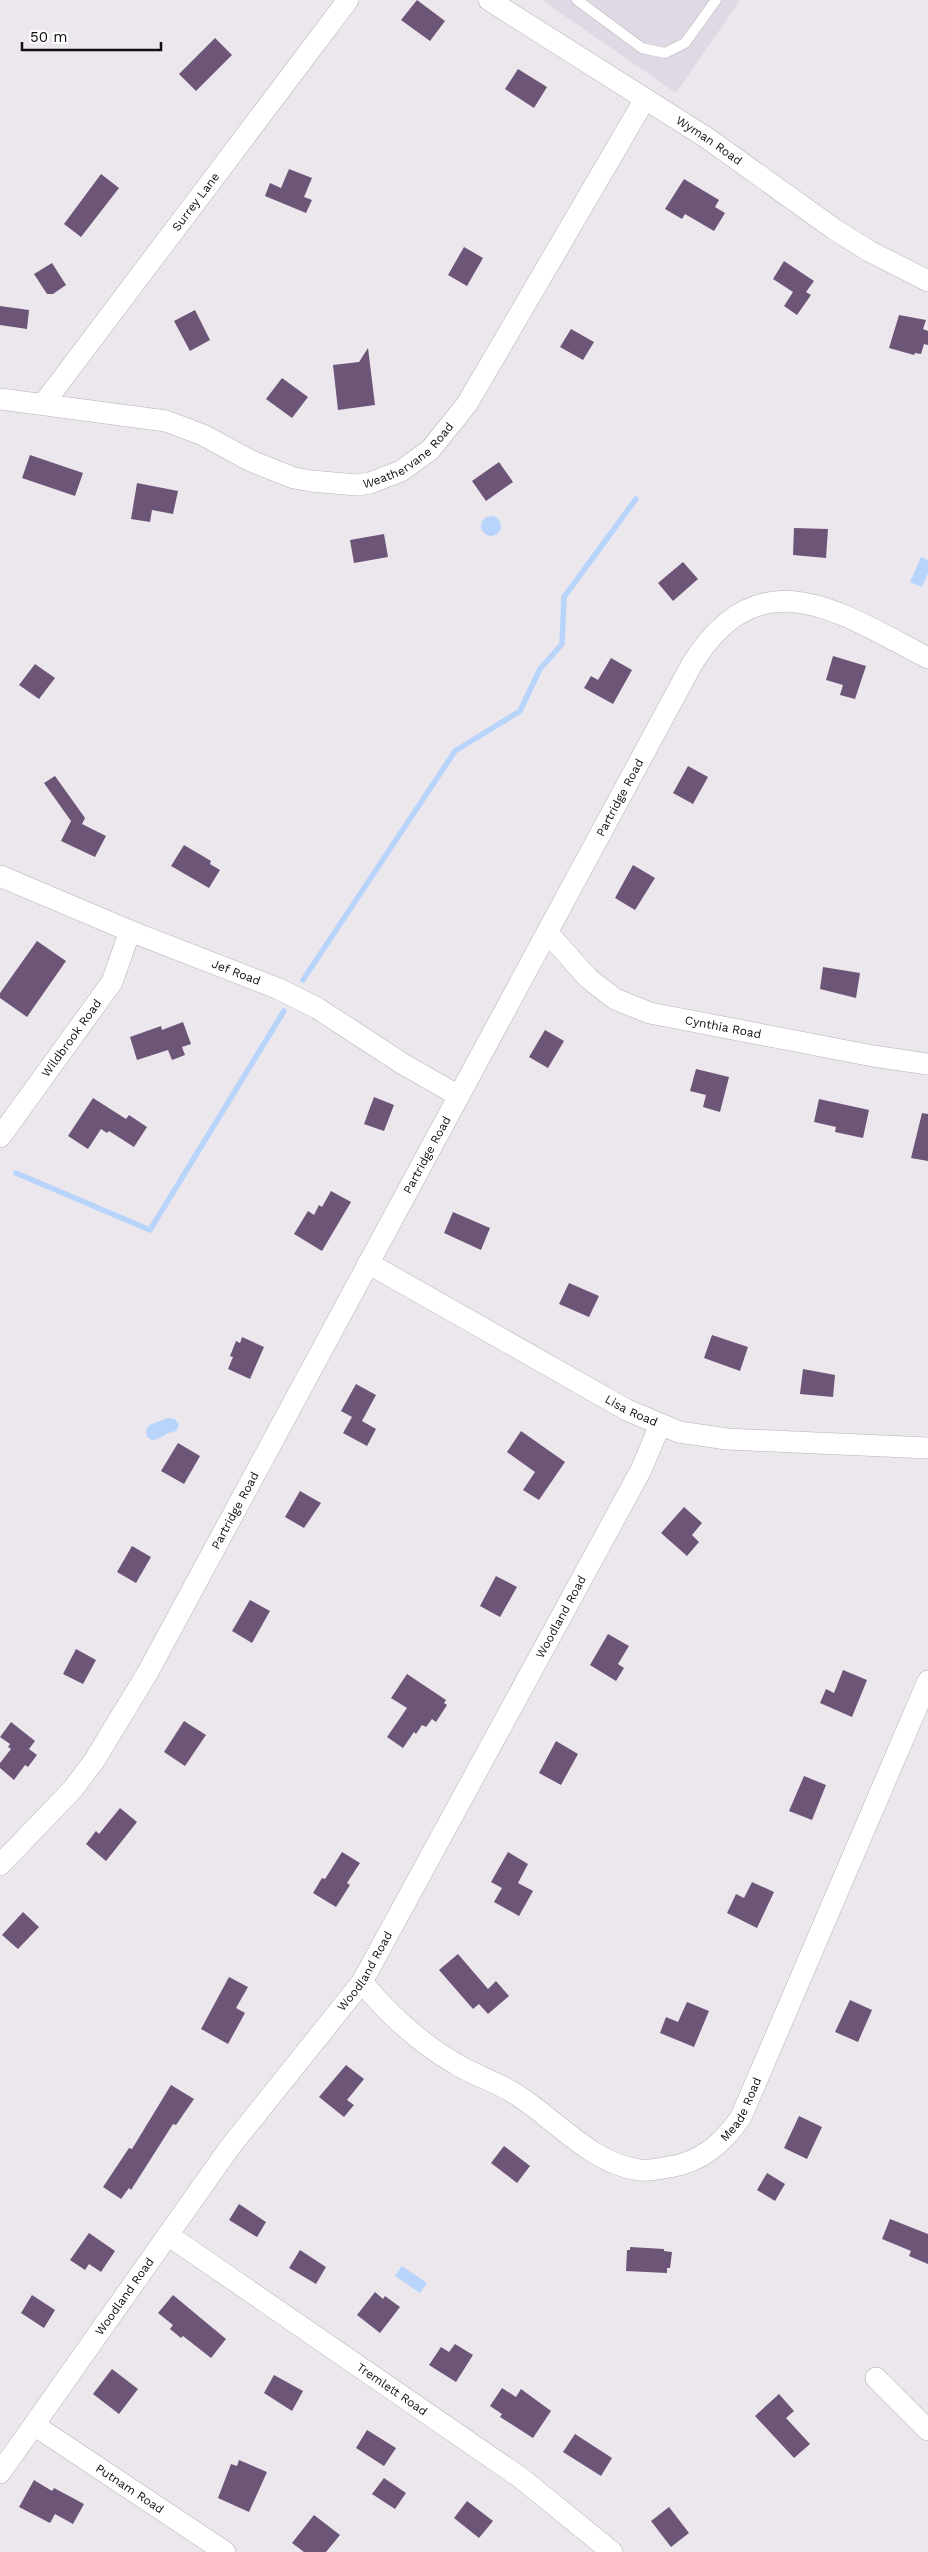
<svg xmlns="http://www.w3.org/2000/svg" width="928" height="2552" viewBox="0 0 928 2552" font-family="'Work Sans',sans-serif">
<style>
.built{fill:#e0d8e4}
.water{fill:#b9d4fa}
.lines{fill:none;stroke-linecap:round;stroke-linejoin:round}
.stream{stroke:#b9d4fa;stroke-width:5.5}
.building{fill:#6d5578}
.lane-casing{stroke:#b6b2b8;stroke-width:11}
.street-casing{stroke:#b6b2b8;stroke-width:22}
.lane{stroke:#fff;stroke-width:10}
.street{stroke:#fff;stroke-width:21}
.labels{text-anchor:middle;stroke-width:5;stroke-linejoin:round;paint-order:stroke}
.street-label{font-size:12px;fill:#100e11;stroke:#fff}
</style>
<rect width="100%" height="100%" fill="#ebe7ed"/>
<path class="built" d="M 542,0 L 740,0 L 676,93 Z"/>
<path class="water" d="M481 526a10 10 0 1 1 20 0a10 10 0 1 1-20 0Z
M 921,557 L 928,560 L 928,573 L 922,587 L 910,582 Z
M 168,1418 L 175,1419 L 179,1425 L 176,1431 C 164,1433 162,1439 152,1440 L 147,1437 L 146,1430 L 149,1425 Z
M 402,2266 L 427,2283 L 420,2293 L 395,2276 Z"/>
<g class="lines">
<path class="stream" d="M 303,980 L 455,751 L 520,711 L 540,669 L 562,644 L 564,597 L 636,499
M 16,1173 L 150,1230 L 284,1011"/>
</g>
<path class="building" d="M 417,0 L 445,21 L 430,41 L 401,20 Z
M 215,38 L 232,55 L 196,91 L 179,74 Z
M 518,69 L 547,87 L 534,108 L 505,89 Z
M 289,169 L 312,178 L 304,197 L 312,200 L 306,213 L 265,196 L 270,183 L 281,188 Z
M 101,174 L 119,188 L 81,237 L 64,224 Z
M 684,179 L 719,200 L 715,207 L 725,213 L 714,231 L 685,214 L 682,219 L 665,209 Z
M 464,247 L 483,258 L 467,286 L 448,275 Z
M 784,261 L 814,281 L 806,292 L 811,295 L 797,315 L 784,306 L 793,292 L 773,279 Z
M 52,263 L 66,285 L 53,294 L 47,294 L 34,274 Z
M 0,306 L 29,310 L 27,329 L 0,325 Z
M 195,310 L 210,340 L 190,351 L 174,321 Z
M 899,315 L 926,320 L 923,329 L 928,331 L 928,345 L 924,344 L 921,354 L 915,353 L 914,355 L 889,348 Z
M 571,329 L 594,342 L 583,360 L 560,347 Z
M 368,348 L 375,405 L 338,410 L 333,365 L 359,362 Z
M 282,378 L 308,397 L 292,418 L 266,399 Z
M 30,455 L 83,473 L 75,496 L 22,478 Z
M 499,462 L 513,482 L 486,501 L 472,481 Z
M 137,483 L 178,491 L 173,514 L 152,510 L 150,522 L 131,519 Z
M 794,528 L 828,529 L 826,558 L 793,555 Z
M 384,534 L 388,557 L 354,563 L 350,540 Z
M 683,562 L 698,579 L 673,601 L 658,583 Z
M 833,656 L 866,666 L 855,699 L 840,695 L 843,685 L 826,680 Z
M 611,658 L 632,670 L 613,704 L 584,688 L 591,676 L 598,680 Z
M 35,664 L 55,678 L 39,699 L 19,685 Z
M 688,766 L 708,777 L 693,804 L 673,793 Z
M 55,776 L 85,818 L 82,824 L 106,836 L 95,857 L 61,841 L 71,821 L 44,783 Z
M 184,845 L 211,861 L 210,864 L 220,870 L 209,888 L 171,866 Z
M 633,865 L 655,878 L 635,910 L 615,898 Z
M 37,941 L 66,961 L 27,1017 L 0,998 L 0,993 Z
M 823,967 L 860,973 L 856,998 L 820,989 Z
M 183,1022 L 191,1044 L 182,1047 L 185,1055 L 172,1060 L 168,1050 L 137,1060 L 130,1037 L 161,1026 L 162,1030 Z
M 545,1030 L 564,1041 L 548,1068 L 529,1057 Z
M 696,1069 L 729,1077 L 720,1112 L 703,1107 L 706,1095 L 690,1091 Z
M 374,1097 L 394,1105 L 384,1131 L 364,1124 Z
M 93,1098 L 126,1119 L 129,1115 L 147,1127 L 134,1147 L 109,1131 L 107,1133 L 101,1129 L 88,1149 L 68,1136 Z
M 819,1099 L 869,1110 L 863,1138 L 835,1132 L 836,1127 L 814,1122 Z
M 922,1113 L 928,1114 L 928,1161 L 911,1158 Z
M 331,1191 L 351,1202 L 322,1251 L 294,1234 L 308,1211 L 314,1215 L 319,1205 L 322,1207 Z
M 453,1212 L 490,1228 L 481,1250 L 444,1233 Z
M 569,1283 L 599,1296 L 589,1317 L 559,1304 Z
M 712,1335 L 748,1347 L 740,1371 L 704,1358 Z
M 242,1337 L 264,1347 L 250,1379 L 228,1369 L 233,1357 L 230,1356 L 236,1341 L 240,1343 Z
M 803,1369 L 835,1375 L 833,1397 L 800,1394 Z
M 356,1384 L 376,1395 L 362,1421 L 376,1429 L 367,1446 L 343,1433 L 352,1417 L 341,1411 Z
M 521,1431 L 565,1462 L 539,1500 L 523,1490 L 535,1472 L 507,1452 Z
M 178,1443 L 200,1456 L 184,1484 L 161,1471 Z
M 300,1491 L 321,1503 L 304,1528 L 285,1517 Z
M 684,1507 L 702,1523 L 692,1535 L 699,1542 L 687,1556 L 661,1533 Z
M 132,1546 L 151,1557 L 136,1583 L 117,1572 Z
M 496,1576 L 517,1587 L 500,1617 L 480,1606 Z
M 250,1600 L 270,1611 L 252,1643 L 232,1631 Z
M 608,1634 L 629,1646 L 618,1664 L 624,1668 L 616,1681 L 590,1665 Z
M 76,1649 L 96,1660 L 83,1684 L 63,1674 Z
M 843,1670 L 867,1680 L 852,1717 L 820,1703 L 826,1689 L 834,1693 Z
M 407,1674 L 446,1700 L 444,1703 L 447,1705 L 436,1722 L 432,1719 L 426,1727 L 422,1725 L 416,1734 L 414,1732 L 403,1748 L 387,1737 L 407,1708 L 391,1698 Z
M 184,1721 L 206,1735 L 185,1766 L 164,1752 Z
M 11,1722 L 35,1741 L 29,1749 L 37,1755 L 28,1767 L 25,1765 L 14,1780 L 0,1768 L 0,1763 L 11,1749 L 8,1747 L 10,1744 L 0,1737 Z
M 556,1741 L 578,1754 L 561,1785 L 539,1773 Z
M 804,1776 L 826,1785 L 812,1820 L 789,1811 Z
M 120,1808 L 137,1822 L 106,1861 L 86,1844 L 96,1831 L 99,1834 Z
M 342,1852 L 360,1863 L 347,1883 L 350,1885 L 336,1907 L 313,1893 L 322,1878 L 325,1879 Z
M 508,1852 L 528,1864 L 518,1883 L 533,1891 L 519,1916 L 494,1902 L 502,1888 L 491,1882 Z
M 752,1882 L 774,1892 L 757,1928 L 727,1913 L 736,1894 L 744,1898 Z
M 23,1912 L 39,1927 L 18,1949 L 2,1935 Z
M 458,1954 L 488,1989 L 496,1981 L 509,1996 L 488,2014 L 479,2004 L 473,2009 L 439,1970 Z
M 229,1977 L 248,1987 L 236,2008 L 245,2013 L 228,2044 L 201,2029 Z
M 850,2000 L 872,2010 L 858,2042 L 835,2032 Z
M 687,2002 L 709,2011 L 694,2047 L 660,2033 L 666,2017 L 678,2022 Z
M 346,2065 L 364,2079 L 347,2100 L 354,2105 L 344,2117 L 319,2097 Z
M 171,2085 L 194,2099 L 176,2125 L 173,2124 L 131,2190 L 129,2188 L 121,2199 L 103,2187 L 129,2148 L 132,2149 Z
M 799,2116 L 822,2127 L 807,2159 L 784,2148 Z
M 504,2146 L 530,2166 L 517,2183 L 491,2163 Z
M 767,2173 L 785,2184 L 775,2201 L 757,2190 Z
M 239,2204 L 266,2222 L 257,2237 L 229,2220 Z
M 890,2219 L 928,2234 L 928,2264 L 909,2256 L 911,2251 L 882,2239 Z
M 89,2233 L 115,2251 L 101,2272 L 89,2264 L 85,2270 L 70,2260 Z
M 630,2247 L 664,2249 L 664,2251 L 672,2252 L 670,2268 L 667,2268 L 667,2273 L 626,2271 L 627,2250 L 630,2250 Z
M 300,2250 L 326,2267 L 316,2284 L 289,2268 Z
M 375,2292 L 383,2299 L 385,2296 L 400,2307 L 380,2333 L 357,2315 Z
M 32,2295 L 55,2310 L 44,2328 L 21,2313 Z
M 173,2295 L 226,2339 L 211,2358 L 183,2336 L 181,2338 L 170,2329 L 173,2325 L 158,2313 Z
M 455,2344 L 473,2355 L 456,2382 L 429,2365 L 441,2347 L 449,2352 Z
M 112,2369 L 138,2389 L 119,2414 L 93,2394 Z
M 274,2375 L 303,2391 L 292,2411 L 264,2393 Z
M 502,2388 L 516,2397 L 521,2389 L 551,2411 L 533,2438 L 500,2417 L 502,2414 L 490,2406 Z
M 779,2394 L 794,2411 L 786,2418 L 810,2444 L 794,2458 L 755,2416 Z
M 367,2430 L 396,2448 L 384,2466 L 356,2448 Z
M 575,2434 L 612,2458 L 601,2476 L 563,2452 Z
M 239,2460 L 267,2472 L 249,2512 L 218,2498 L 231,2464 L 237,2466 Z
M 384,2478 L 406,2493 L 395,2509 L 372,2494 Z
M 34,2480 L 52,2491 L 54,2488 L 84,2504 L 73,2524 L 55,2514 L 50,2523 L 19,2507 Z
M 467,2501 L 493,2521 L 479,2538 L 454,2518 Z
M 669,2507 L 689,2533 L 671,2547 L 651,2521 Z
M 314,2515 L 340,2535 L 326,2552 L 304,2552 L 292,2543 Z"/>
<g class="lines">
<defs>
<path id="lane" d="M 577,0 L 642,48 L 665,53 L 685,43 L 716,0"/>
<g id="street">
<path id="s1" d="M 489,0 L 707,138 L 834,229 L 869,251 L 928,281"/>
<path id="s2" d="M 0,399 L 166,421 L 203,435 L 251,461 L 294,478 L 311,481 L 357,485 L 370,483 L 401,471 L 430,450 L 467,404 L 645,99"/>
<path id="s3" d="M 44,403 L 348,0"/>
<path id="s4" d="M 0,876 L 130,931 L 279,989 L 317,1008 L 403,1064 L 459,1096"/>
<path id="s5" d="M 547,932 L 588,978 L 615,999 L 650,1013 L 873,1056 L 928,1064"/>
<path id="s6" d="M 0,1137 L 112,982 L 130,931"/>
<path id="s7" d="M 368,1263 L 627,1410 L 679,1432 L 727,1439 L 928,1448"/>
<path id="s8" d="M 0,1865 L 73,1789 L 94,1761 L 148,1672 L 692,664 C 760,554 841,613 928,658"/>
<path id="s9" d="M 362,1982 C 389,2015 418,2042 456,2064 C 475,2076 498,2082 517,2095 C 556,2120 591,2163 639,2170 C 649,2171 659,2169 669,2167 C 702,2162 723,2143 741,2117 L 928,1681"/>
<path id="s10" d="M 168,2235 L 521,2478 L 612,2552"/>
<path d="M 876,2378 L 928,2430"/>
<path id="s11" d="M 34,2425 L 225,2552"/>
<path id="s12" d="M 0,2473 L 230,2147 L 362,1982 L 641,1470 L 660,1425"/>
</g>
</defs>
<use href="#lane" class="lane-casing"/>
<use href="#street" class="street-casing"/>
<use href="#lane" class="lane"/>
<use href="#street" class="street"/>
</g>
<g class="labels">
<g class="street-label">
<text dy="4" stroke="none"><textPath href="#s1" startOffset="261">Wyman Road</textPath></text>
<text dy="4" stroke="none"><textPath href="#s3" startOffset="252">Surrey Lane</textPath></text>
<text dy="4" stroke="none"><textPath href="#s2" startOffset="432">Weathervane Road</textPath></text>
<text dy="4" stroke="none"><textPath href="#s8" startOffset="1238">Partridge Road</textPath></text>
<text dy="4" stroke="none"><textPath href="#s4" startOffset="255">Jef Road</textPath></text>
<text dy="4" stroke="none"><textPath href="#s5" startOffset="208">Cynthia Road</textPath></text>
<text dy="4" stroke="none"><textPath href="#s6" startOffset="122">Wildbrook Road</textPath></text>
<text dy="4" stroke="none"><textPath href="#s8" startOffset="832">Partridge Road</textPath></text>
<text dy="4" stroke="none"><textPath href="#s7" startOffset="302">Lisa Road</textPath></text>
<text dy="4" stroke="none"><textPath href="#s8" startOffset="428">Partridge Road</textPath></text>
<text dy="4" stroke="none"><textPath href="#s12" startOffset="1026">Woodland Road</textPath></text>
<text dy="4" stroke="none"><textPath href="#s12" startOffset="621">Woodland Road</textPath></text>
<text dy="4" stroke="none"><textPath href="#s9" startOffset="466">Meade Road</textPath></text>
<text dy="4" stroke="none"><textPath href="#s12" startOffset="216">Woodland Road</textPath></text>
<text dy="4" stroke="none"><textPath href="#s10" startOffset="272">Tremlett Road</textPath></text>
<text dy="4" stroke="none"><textPath href="#s11" startOffset="115">Putnam Road</textPath></text>
</g>
</g>
<path d="M22 42v8h139v-8" fill="none" stroke="#100e11" stroke-width="2.5"/>
<text x="30" y="42" font-size="15" fill="#100e11" stroke="#ffffff" stroke-width="4" paint-order="stroke">50 m</text>
</svg>
